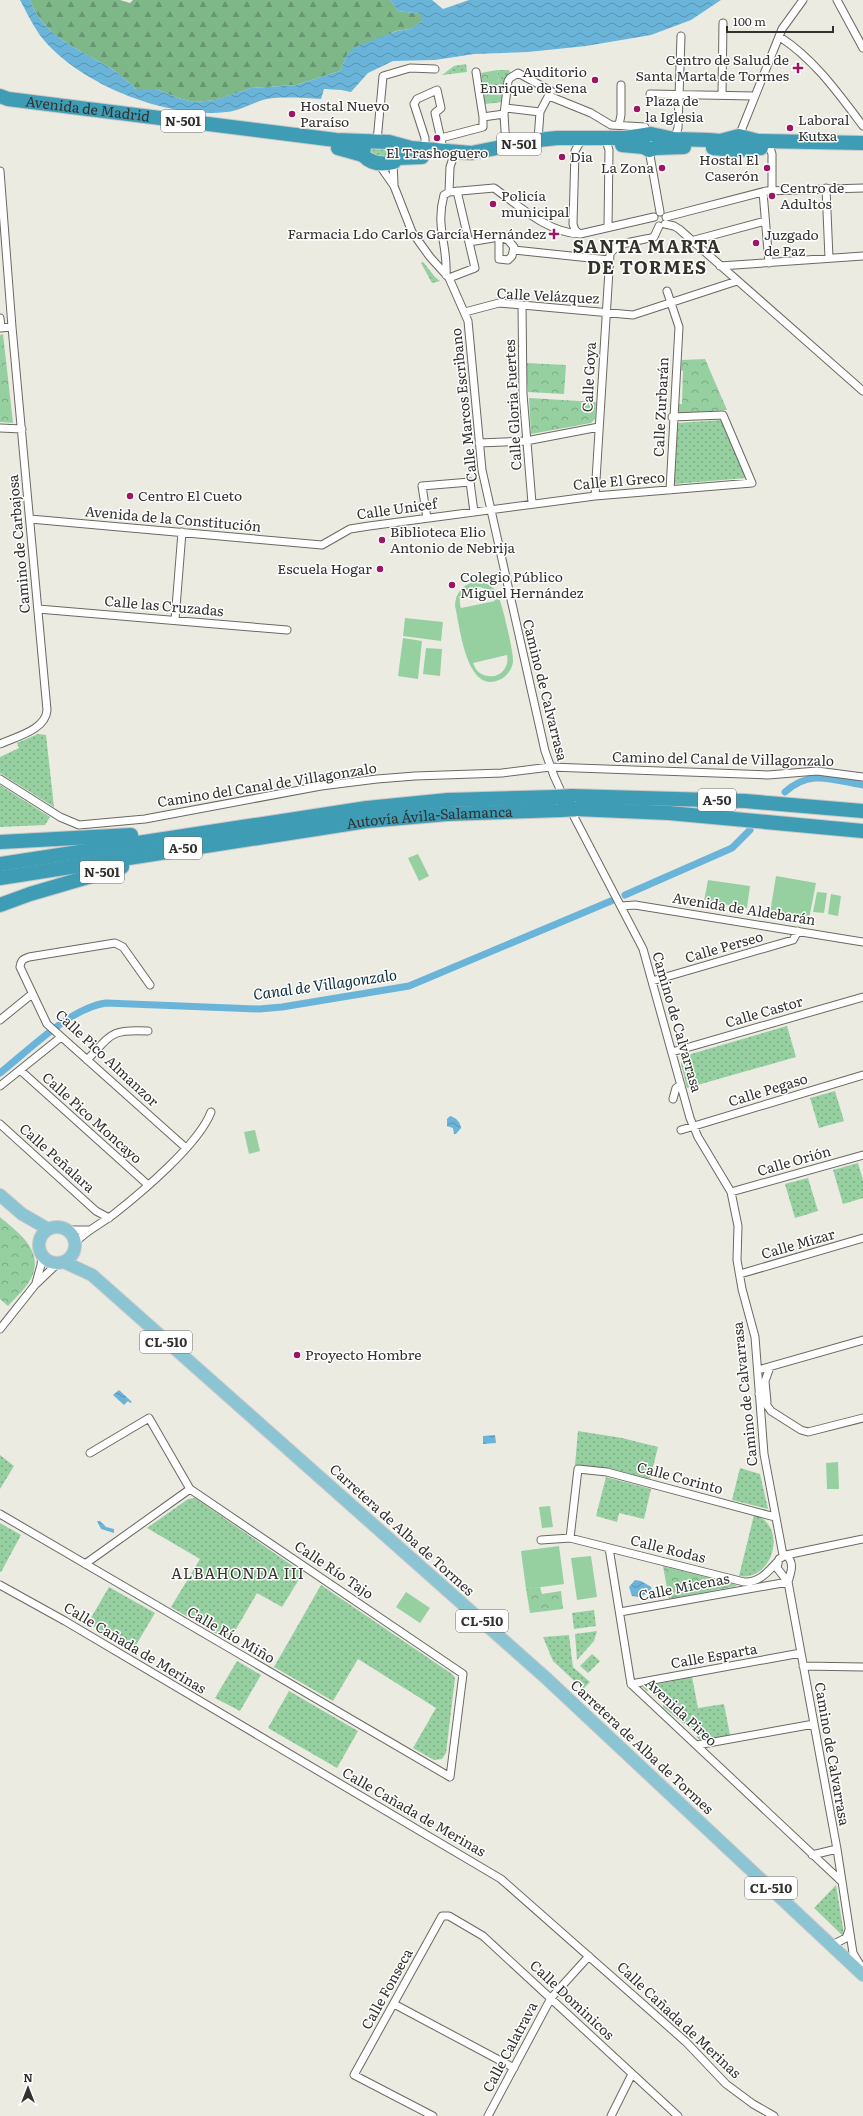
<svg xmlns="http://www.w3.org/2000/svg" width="863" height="2116" viewBox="0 0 863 2116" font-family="Literata,serif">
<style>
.grass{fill:url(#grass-dots)}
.forest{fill:url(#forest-firs)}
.park{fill:url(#park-crowns)}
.pitch{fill:#96d0a1;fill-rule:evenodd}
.water{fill:url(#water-waves)}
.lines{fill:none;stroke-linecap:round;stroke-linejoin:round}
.canal{stroke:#6ab4da;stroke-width:7}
.street-casing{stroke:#6a6961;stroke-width:9}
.primary-casing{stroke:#cac9c9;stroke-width:14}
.highway-casing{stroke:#cac9c9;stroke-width:16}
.street{stroke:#fff;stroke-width:7}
.primary{stroke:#8bc4d3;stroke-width:12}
.highway{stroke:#3e9cb5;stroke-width:14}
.highway-bridge-casing{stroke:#cac9c9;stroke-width:16;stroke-linecap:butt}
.highway-bridge{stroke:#3e9cb5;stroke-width:14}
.poi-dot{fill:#9d1564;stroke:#fff;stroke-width:1.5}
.labels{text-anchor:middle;stroke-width:3;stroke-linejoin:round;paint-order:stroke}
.shield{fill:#fff;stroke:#706f6d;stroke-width:1}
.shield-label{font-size:13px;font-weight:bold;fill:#32312e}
.poi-label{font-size:14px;fill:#32312e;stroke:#fff;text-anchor:start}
.street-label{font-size:14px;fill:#32312e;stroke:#fff}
.water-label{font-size:15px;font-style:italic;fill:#0b2d3d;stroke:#fff}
.neighbourhood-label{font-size:15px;letter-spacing:1px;fill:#32312a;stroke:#fff}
.district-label{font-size:18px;font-weight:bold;letter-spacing:1px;fill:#32312a;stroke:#fff}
</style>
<defs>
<pattern id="grass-dots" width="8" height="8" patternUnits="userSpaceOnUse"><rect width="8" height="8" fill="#96d0a1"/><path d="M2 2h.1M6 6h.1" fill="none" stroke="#7ba984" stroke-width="1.8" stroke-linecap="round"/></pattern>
<pattern id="forest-firs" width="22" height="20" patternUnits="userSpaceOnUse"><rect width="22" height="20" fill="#7eb889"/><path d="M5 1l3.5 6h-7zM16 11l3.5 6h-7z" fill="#689670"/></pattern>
<pattern id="park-crowns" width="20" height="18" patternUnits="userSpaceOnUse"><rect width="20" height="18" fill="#96d0a1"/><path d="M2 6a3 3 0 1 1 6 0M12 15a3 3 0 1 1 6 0" fill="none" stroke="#7ba984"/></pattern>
<pattern id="water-waves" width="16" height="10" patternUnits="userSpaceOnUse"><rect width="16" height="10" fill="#6ab4da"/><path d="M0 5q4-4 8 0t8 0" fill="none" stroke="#5893b1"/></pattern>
</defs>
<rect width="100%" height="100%" fill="#ecebe2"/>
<path class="grass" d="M 466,64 L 467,72 L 442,75 L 454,66 Z
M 497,70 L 509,70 L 511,75 L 507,77 L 502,102 Z
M 368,148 L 391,148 L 393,156 L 372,158 Z
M 423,262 L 435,277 L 440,281 L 432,283 L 421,263 Z
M 721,420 L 746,478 L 674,484 L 678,423 Z
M 38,734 L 46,735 L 54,807 L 0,773 L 0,757 L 19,748 L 17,743 Z
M 0,785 L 50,817 L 45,825 L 0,827 Z
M 787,1026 L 796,1057 L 687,1088 L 681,1064 L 684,1056 Z
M 835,1091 L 844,1121 L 819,1128 L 810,1098 Z
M 858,1163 L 863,1180 L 863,1198 L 843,1204 L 833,1170 Z
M 808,1178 L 818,1211 L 795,1218 L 785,1184 Z
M 578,1431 L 622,1438 L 658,1447 L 650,1479 L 609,1468 L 575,1465 Z
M 0,1455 L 14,1466 L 0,1489 Z
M 740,1468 L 760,1474 L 768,1509 L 732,1500 Z
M 606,1477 L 651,1489 L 644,1519 L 619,1513 L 617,1522 L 596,1516 Z
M 195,1498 L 303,1573 L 282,1607 L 257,1593 L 229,1641 L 171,1607 L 200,1559 L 147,1528 L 188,1499 Z
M 754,1515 C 789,1525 773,1582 739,1576 Z
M 0,1523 L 21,1535 L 1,1572 L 0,1572 Z
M 321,1585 L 452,1674 L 455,1678 L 446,1753 L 442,1759 L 434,1760 L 413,1748 L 436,1708 L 358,1659 L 333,1701 L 274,1667 Z
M 109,1587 L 155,1613 L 133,1650 L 88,1623 Z
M 594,1610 L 596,1626 L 574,1629 L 572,1613 Z
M 597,1631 L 594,1641 L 577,1660 L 575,1634 Z
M 569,1635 L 573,1667 L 590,1682 L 583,1689 L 553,1661 L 543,1637 Z
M 592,1654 L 600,1661 L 588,1673 L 580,1666 Z
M 237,1661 L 261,1675 L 240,1711 L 215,1698 Z
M 692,1677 L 698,1708 L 724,1704 L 730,1735 L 700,1740 L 697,1737 L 697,1734 L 663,1707 L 663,1702 L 650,1691 L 646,1691 L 643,1687 Z
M 289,1691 L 358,1731 L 337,1768 L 268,1728 Z
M 836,1885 L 844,1934 L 842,1935 L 814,1908 Z"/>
<path class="forest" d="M 30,0 L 120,0 L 130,3 L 133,0 L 390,0 L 398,11 L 422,14 L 422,21 L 410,29 L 396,31 L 348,53 L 340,71 L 296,85 L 251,88 L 216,100 L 194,102 L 178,98 L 156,89 L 136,89 C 129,83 122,76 115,71 C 84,51 43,38 30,0 Z"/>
<path class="park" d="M 497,70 L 502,102 L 485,104 L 481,73 Z
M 3,334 L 13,423 L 0,422 L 0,335 Z
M 705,359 L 727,410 L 679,413 L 679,404 L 682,404 L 683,371 L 681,370 L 682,360 Z
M 526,363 L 566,365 L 564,394 L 528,392 Z
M 529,398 L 596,402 L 595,419 L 591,423 L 531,434 Z
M 0,1217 C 17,1232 42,1248 33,1274 C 29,1286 16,1297 8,1306 L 0,1299 Z
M 663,1566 L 734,1584 L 737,1586 L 669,1599 Z
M 540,1587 L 542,1594 L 561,1591 L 563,1609 L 530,1613 L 526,1589 Z"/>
<path class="pitch" d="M 474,582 C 482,581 490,584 496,591 C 501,597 514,653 513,662 C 512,670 506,677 499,680 C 466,694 460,626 455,606 C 455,594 462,585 474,582 ZM 480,587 L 489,590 L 495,601 L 461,608 C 456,596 468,587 480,587 ZM 507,655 C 509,665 504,673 495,676 C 484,677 477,674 473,663 Z
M 405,618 L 443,622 L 441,641 L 403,636 Z
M 403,638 L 422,641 L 418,679 L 398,676 Z
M 426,648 L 442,649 L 440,676 L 423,674 Z
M 418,854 L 429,876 L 419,881 L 408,858 Z
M 776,876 L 816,883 L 809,919 L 770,913 Z
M 708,880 L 750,886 L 747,908 L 704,901 Z
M 817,892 L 827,893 L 824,913 L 813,912 Z
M 831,894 L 841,896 L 838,916 L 828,914 Z
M 255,1130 L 260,1151 L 249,1154 L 244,1132 Z
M 838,1462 L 839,1489 L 827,1489 L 826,1463 Z
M 550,1506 L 553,1527 L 542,1528 L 539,1507 Z
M 559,1546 L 564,1584 L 526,1589 L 521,1551 Z
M 591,1556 L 597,1597 L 577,1600 L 571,1558 Z
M 406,1592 L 430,1608 L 420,1623 L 396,1607 Z"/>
<path class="water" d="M 20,0 L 30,0 C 43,38 84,51 115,71 C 122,76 129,83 136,89 L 156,89 L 178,98 L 194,102 L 215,100 L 251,88 L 296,85 L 340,71 L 348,53 L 357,46 L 397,31 L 410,29 L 422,21 L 421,14 L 398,11 L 390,0 L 432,0 L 443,9 L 469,0 L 721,0 L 691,20 L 651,35 L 586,46 L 528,52 L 474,54 L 435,60 L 393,61 L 368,73 L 351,92 L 341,90 L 324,89 L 321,99 C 306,98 282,96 267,99 C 253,102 240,111 226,112 C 168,119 81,85 43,39 C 34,28 27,13 20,0 Z
M 450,1116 C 456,1118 460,1121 461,1128 L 456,1134 L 454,1134 L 453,1128 L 447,1126 L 447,1119 Z
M 119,1390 L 132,1402 L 130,1403 L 128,1401 L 124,1405 L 113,1395 Z
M 495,1435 L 496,1443 L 483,1444 L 483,1436 Z
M 97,1521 L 100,1521 L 106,1527 L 114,1529 L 114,1533 L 101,1529 Z
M 635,1580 L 641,1581 L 651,1587 L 652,1591 L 640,1597 L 632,1596 L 629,1587 Z"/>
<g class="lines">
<path class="canal" d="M 785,792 C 810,769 832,780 863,785
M 625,895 L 732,848 L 750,830
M 0,1073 C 29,1050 70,1008 106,1003 L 259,1009 L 282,1007 L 409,986 L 611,901"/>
<defs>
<path id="street" d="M 837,0 L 863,48
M 780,37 C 815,60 838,93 863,126
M 476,72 L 483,117 L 504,114 L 508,81 L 510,78 L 518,73 L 551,91 L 540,112 L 538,140
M 650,94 L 754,96
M 722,95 L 723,23
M 549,96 L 591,113 L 611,125 L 645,127 L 648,135
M 505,108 L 540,112
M 504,114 L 506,147
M 619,125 L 621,115 L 621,85
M 739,136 L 782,29 L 803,0
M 441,138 L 483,127 L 483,117
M 674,139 L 678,128 L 681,36
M 377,141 L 383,76 L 410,68 L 435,69
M 579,144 L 575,151 L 573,224 L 575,230 L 580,234
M 607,144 L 609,150 L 608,227
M 770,148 L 772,154 L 772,190
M 425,150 L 425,138 L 414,104 L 417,99 L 437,90 L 441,108 L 435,113 L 442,144 L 441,151
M 649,150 L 660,212
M 378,163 L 394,186 L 412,232 L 430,257 L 449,278 L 468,321 L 482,470 L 545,751 L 554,776 L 564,798
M 393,163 L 394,184
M 0,171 L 12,327 L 47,710 C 46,730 15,737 0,744
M 826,188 L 829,258
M 449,192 L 450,167 L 453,158
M 763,192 L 769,263
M 666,217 L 766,191 L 863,188
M 665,224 L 674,226 L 679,229 L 863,391
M 499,237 L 508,240 L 514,247 L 512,256 L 508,260 L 499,259 Z
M 691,241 L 765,221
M 469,242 L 499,237
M 514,250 L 609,260
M 720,266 L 863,256
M 446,275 C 448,245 435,227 444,195 L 449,192 L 494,188 C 519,206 548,233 580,234 L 654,217
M 449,278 L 475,268 L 457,191
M 667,291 L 679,327 L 670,490
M 522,305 L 523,394 L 532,503
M 465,312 L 499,303 L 633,315 L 737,281
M 0,318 L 1,328
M 0,328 L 12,327
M 0,428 L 22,429
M 479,443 L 526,441 L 599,427
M 595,496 L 610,254 C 618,241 641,241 654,237 L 659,226
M 427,518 L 422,486 L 470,482 L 474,512
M 30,519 L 322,545 L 350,529 L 369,526 L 595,496 L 752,483 L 723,415 L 672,417
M 38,609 L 287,630
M 175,620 L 182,532
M 0,779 L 60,817 L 79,825 L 145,819 L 321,786 L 377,779 L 415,776 L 502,773 L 550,767 L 768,775 L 817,771 L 863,777
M 570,809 L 643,949 L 690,1118 L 698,1137 L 731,1192 L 738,1226 L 737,1260 L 742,1289 L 755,1337 L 764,1454 L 783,1555
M 621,906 L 635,905 L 863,942
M 652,981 L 793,940 L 798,931
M 150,985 L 123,947 L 115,943 L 29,957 C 23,959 21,960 20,967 L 47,1024 L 186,1148
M 0,1020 L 32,994
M 672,1052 L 863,997
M 87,1060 C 112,1034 110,1029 148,1031
M 20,1070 L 147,1184
M 0,1086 L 61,1037
M 673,1099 L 676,1088 L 681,1085
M 0,1124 L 96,1211 L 109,1218
M 681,1130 L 863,1075
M 731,1192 L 863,1155
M 68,1230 L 90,1230
M 75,1243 C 85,1231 101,1224 114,1214 C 142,1192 199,1144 211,1112
M 740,1274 L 863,1238
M 36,1283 L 41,1265 L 42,1255
M 0,1329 L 35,1285 L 57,1264
M 758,1370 L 863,1340
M 759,1394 L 771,1411 L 801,1430 L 808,1432 L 863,1418
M 767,1402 L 765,1381 L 770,1367
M 0,1514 L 450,1777 L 463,1674 L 190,1489 L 149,1418 L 90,1453
M 570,1538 L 578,1469 L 607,1472 L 775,1517
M 541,1540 L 570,1538 L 744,1582 C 759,1583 768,1572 778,1561
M 609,1548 L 631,1684 L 841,1881
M 786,1555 L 863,1539
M 85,1564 L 190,1489
M 788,1582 L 777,1568 L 779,1559 L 786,1555 C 795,1563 791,1572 788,1582 L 837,1849 L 853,1953 L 863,1970
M 0,1585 L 65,1621 L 501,1879 L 686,2042 L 726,2084 L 753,2104 L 774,2116
M 620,1612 L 788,1582
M 803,1666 L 863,1667
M 631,1684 L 801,1653
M 697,1745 L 814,1724
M 812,1855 L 837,1849
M 832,1945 L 846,1938 L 849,1930
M 394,2004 L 514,2068
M 433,2116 L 354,2075 L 442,1916 L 449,1916 L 483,1936 L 678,2116
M 488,2116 L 551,1998 L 589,1956
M 611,2116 L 632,2074"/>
<path id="primary" d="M 0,1195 L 22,1214 L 48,1229
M39 1245a18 18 0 1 1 36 0a18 18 0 1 1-36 0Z
M 64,1262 L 92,1275 L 546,1678 L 863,1975"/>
<g id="highway">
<path id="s1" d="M 0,96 L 8,99 L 336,140 L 389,142 L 411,148 L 471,153 L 538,140 L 557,138 L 625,138 L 651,134 L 674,139 L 709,140 L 720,141 L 739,136 L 758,141 L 863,143"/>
<path d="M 642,140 L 644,147 L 649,150 L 655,148 L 684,147"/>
<path d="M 622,145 L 644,147"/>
<path d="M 364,146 L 363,155 C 371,164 382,165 394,162 L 399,149"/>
<path d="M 338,148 L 363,155"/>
<path d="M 713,148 L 736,150 L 761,148"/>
<path d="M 397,158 L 422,157"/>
<path d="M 571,796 L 745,801 L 863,811"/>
<path d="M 576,809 L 669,813 L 863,831"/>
<path d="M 0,842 L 131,835"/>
<path d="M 0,864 L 367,808 L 448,800 L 556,797"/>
<path id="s2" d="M 0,878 L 367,821 L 447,814 L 561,810"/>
<path d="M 0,905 L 30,894 L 122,867"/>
</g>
</defs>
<use href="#street" class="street-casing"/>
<use href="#primary" class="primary-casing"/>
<use href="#highway" class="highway-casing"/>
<use href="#street" class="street"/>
<use href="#primary" class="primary"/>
<use href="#highway" class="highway"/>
<defs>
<path id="highway-bridge" d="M 556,797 L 571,796
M 561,810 L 576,809"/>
</defs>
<use href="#highway-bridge" class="highway-bridge-casing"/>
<use href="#highway-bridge" class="highway-bridge"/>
</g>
<g class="poi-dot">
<path d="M796 62h4v4h4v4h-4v4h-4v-4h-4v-4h4z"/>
<circle cx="595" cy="80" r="4"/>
<circle cx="637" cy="109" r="4"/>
<circle cx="292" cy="114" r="4"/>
<circle cx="790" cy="128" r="4"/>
<circle cx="437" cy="138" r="4"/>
<circle cx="562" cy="157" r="4"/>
<circle cx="662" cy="168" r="4"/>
<circle cx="767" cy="168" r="4"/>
<circle cx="772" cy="196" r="4"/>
<circle cx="493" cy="204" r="4"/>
<path d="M552 228h4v4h4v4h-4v4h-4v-4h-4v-4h4z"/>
<circle cx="756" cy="243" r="4"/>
<circle cx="130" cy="496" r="4"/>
<circle cx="382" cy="540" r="4"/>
<circle cx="380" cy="569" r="4"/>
<circle cx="452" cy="585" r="4"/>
<circle cx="297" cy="1355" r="4"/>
</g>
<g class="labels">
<g class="shield">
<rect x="161" y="110" width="44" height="22" rx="3"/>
<rect x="497" y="133" width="44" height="22" rx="3"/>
<rect x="698" y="789" width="38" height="22" rx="3"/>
<rect x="164" y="837" width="38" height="22" rx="3"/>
<rect x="80" y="861" width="44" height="22" rx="3"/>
<rect x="140" y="1331" width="52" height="22" rx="3"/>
<rect x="456" y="1610" width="52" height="22" rx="3"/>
<rect x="745" y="1877" width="52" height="22" rx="3"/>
</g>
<g class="shield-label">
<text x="183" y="126">N-501</text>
<text x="519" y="149">N-501</text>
<text x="717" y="805">A-50</text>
<text x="183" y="853">A-50</text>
<text x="102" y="877">N-501</text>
<text x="166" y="1347">CL-510</text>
<text x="482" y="1626">CL-510</text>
<text x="771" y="1893">CL-510</text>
</g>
<g class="poi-label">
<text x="789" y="65" text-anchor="end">Centro de Salud de<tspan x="789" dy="16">Santa Marta de Tormes</tspan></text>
<text x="587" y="77" text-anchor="end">Auditorio<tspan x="587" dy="16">Enrique de Sena</tspan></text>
<text x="645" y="106">Plaza de<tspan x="645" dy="16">la Iglesia</tspan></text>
<text x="300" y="111">Hostal Nuevo<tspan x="300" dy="16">Paraíso</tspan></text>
<text x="798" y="125">Laboral<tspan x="798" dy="16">Kutxa</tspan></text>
<text x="437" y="158" text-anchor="middle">El Trashoguero</text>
<text x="570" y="162">Dia</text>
<text x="759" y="165" text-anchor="end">Hostal El<tspan x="759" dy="16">Caserón</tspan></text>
<text x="654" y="173" text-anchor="end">La Zona</text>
<text x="780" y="193">Centro de<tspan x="780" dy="16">Adultos</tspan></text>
<text x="501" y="201">Policía<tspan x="501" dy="16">municipal</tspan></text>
<text x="546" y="239" text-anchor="end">Farmacia Ldo Carlos García Hernández</text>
<text x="764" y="240">Juzgado<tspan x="764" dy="16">de Paz</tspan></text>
<text x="138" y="501">Centro El Cueto</text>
<text x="390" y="537">Biblioteca Elio<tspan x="390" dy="16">Antonio de Nebrija</tspan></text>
<text x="372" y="574" text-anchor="end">Escuela Hogar</text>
<text x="460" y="582">Colegio Público<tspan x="460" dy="16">Miguel Hernández</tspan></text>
<text x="305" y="1360">Proyecto Hombre</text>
</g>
<g class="street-label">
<text dy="5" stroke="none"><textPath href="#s1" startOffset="89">Avenida de Madrid</textPath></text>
<text transform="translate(548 296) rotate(3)" y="5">Calle Velázquez</text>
<text transform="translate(589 377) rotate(-87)" y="5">Calle Goya</text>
<text transform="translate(464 405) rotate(-96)" y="5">Calle Marcos Escribano</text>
<text transform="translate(513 405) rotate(-93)" y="5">Calle Gloria Fuertes</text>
<text transform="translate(661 407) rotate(-87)" y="5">Calle Zurbarán</text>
<text transform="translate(619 481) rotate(-5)" y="5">Calle El Greco</text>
<text transform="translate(397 509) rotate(-8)" y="5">Calle Unicef</text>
<text transform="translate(173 519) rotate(5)" y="5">Avenida de la Constitución</text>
<text transform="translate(19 544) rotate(-95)" y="5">Camino de Carbajosa</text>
<text transform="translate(164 606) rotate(5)" y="5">Calle las Cruzadas</text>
<text transform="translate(545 690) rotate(76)" y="5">Camino de Calvarrasa</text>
<text transform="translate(723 759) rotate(1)" y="5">Camino del Canal de Villagonzalo</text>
<text transform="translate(267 785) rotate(-9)" y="5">Camino del Canal de Villagonzalo</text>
<text dy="5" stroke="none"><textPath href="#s2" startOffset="434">Autovía Ávila-Salamanca</textPath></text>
<text transform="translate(744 909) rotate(9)" y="5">Avenida de Aldebarán</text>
<text transform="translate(724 947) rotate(-16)" y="5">Calle Perseo</text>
<text transform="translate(764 1012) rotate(-16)" y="5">Calle Castor</text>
<text transform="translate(677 1022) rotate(74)" y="5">Camino de Calvarrasa</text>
<text transform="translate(107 1058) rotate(43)" y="5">Calle Pico Almanzor</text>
<text transform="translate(768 1090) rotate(-17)" y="5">Calle Pegaso</text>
<text transform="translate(92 1118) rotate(42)" y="5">Calle Pico Moncayo</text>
<text transform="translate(57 1158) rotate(42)" y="5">Calle Peñalara</text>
<text transform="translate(794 1161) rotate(-16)" y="5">Calle Orión</text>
<text transform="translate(798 1244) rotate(-16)" y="5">Calle Mizar</text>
<text transform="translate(745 1394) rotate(-96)" y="5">Camino de Calvarrasa</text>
<text transform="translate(680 1478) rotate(15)" y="5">Calle Corinto</text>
<text transform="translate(402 1530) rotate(42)" y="5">Carretera de Alba de Tormes</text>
<text transform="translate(668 1549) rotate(14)" y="5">Calle Rodas</text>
<text transform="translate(334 1570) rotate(34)" y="5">Calle Río Tajo</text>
<text transform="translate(684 1587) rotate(-11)" y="5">Calle Micenas</text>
<text transform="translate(231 1635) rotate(30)" y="5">Calle Río Miño</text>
<text transform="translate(135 1648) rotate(31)" y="5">Calle Cañada de Merinas</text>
<text transform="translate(714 1656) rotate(-10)" y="5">Calle Esparta</text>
<text transform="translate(681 1712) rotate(43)" y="5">Avenida Pireo</text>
<text transform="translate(642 1747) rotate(43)" y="5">Carretera de Alba de Tormes</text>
<text transform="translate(832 1754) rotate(80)" y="5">Camino de Calvarrasa</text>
<text transform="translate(414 1812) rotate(30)" y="5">Calle Cañada de Merinas</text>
<text transform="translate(387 1989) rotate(-61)" y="5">Calle Fonseca</text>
<text transform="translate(572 2000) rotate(43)" y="5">Calle Dominicos</text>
<text transform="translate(679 2020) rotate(43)" y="5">Calle Cañada de Merinas</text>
<text transform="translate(510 2047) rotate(-62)" y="5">Calle Calatrava</text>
</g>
<g class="water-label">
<text transform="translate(325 985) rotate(-8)" y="5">Canal de Villagonzalo</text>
</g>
<g class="neighbourhood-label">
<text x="238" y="1579">ALBAHONDA III</text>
</g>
<g class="district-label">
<text x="647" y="253">SANTA MARTA<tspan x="647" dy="21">DE TORMES</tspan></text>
</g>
</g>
<g transform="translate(28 2088)" stroke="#ffffff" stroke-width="3" paint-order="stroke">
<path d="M0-3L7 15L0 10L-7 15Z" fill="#32312e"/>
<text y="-6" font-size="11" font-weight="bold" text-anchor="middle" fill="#32312e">N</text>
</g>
<path d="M727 26v6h106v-6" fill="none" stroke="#32312e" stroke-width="2"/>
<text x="733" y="26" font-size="12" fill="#32312e" stroke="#ffffff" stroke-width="3" paint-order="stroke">100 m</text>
</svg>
